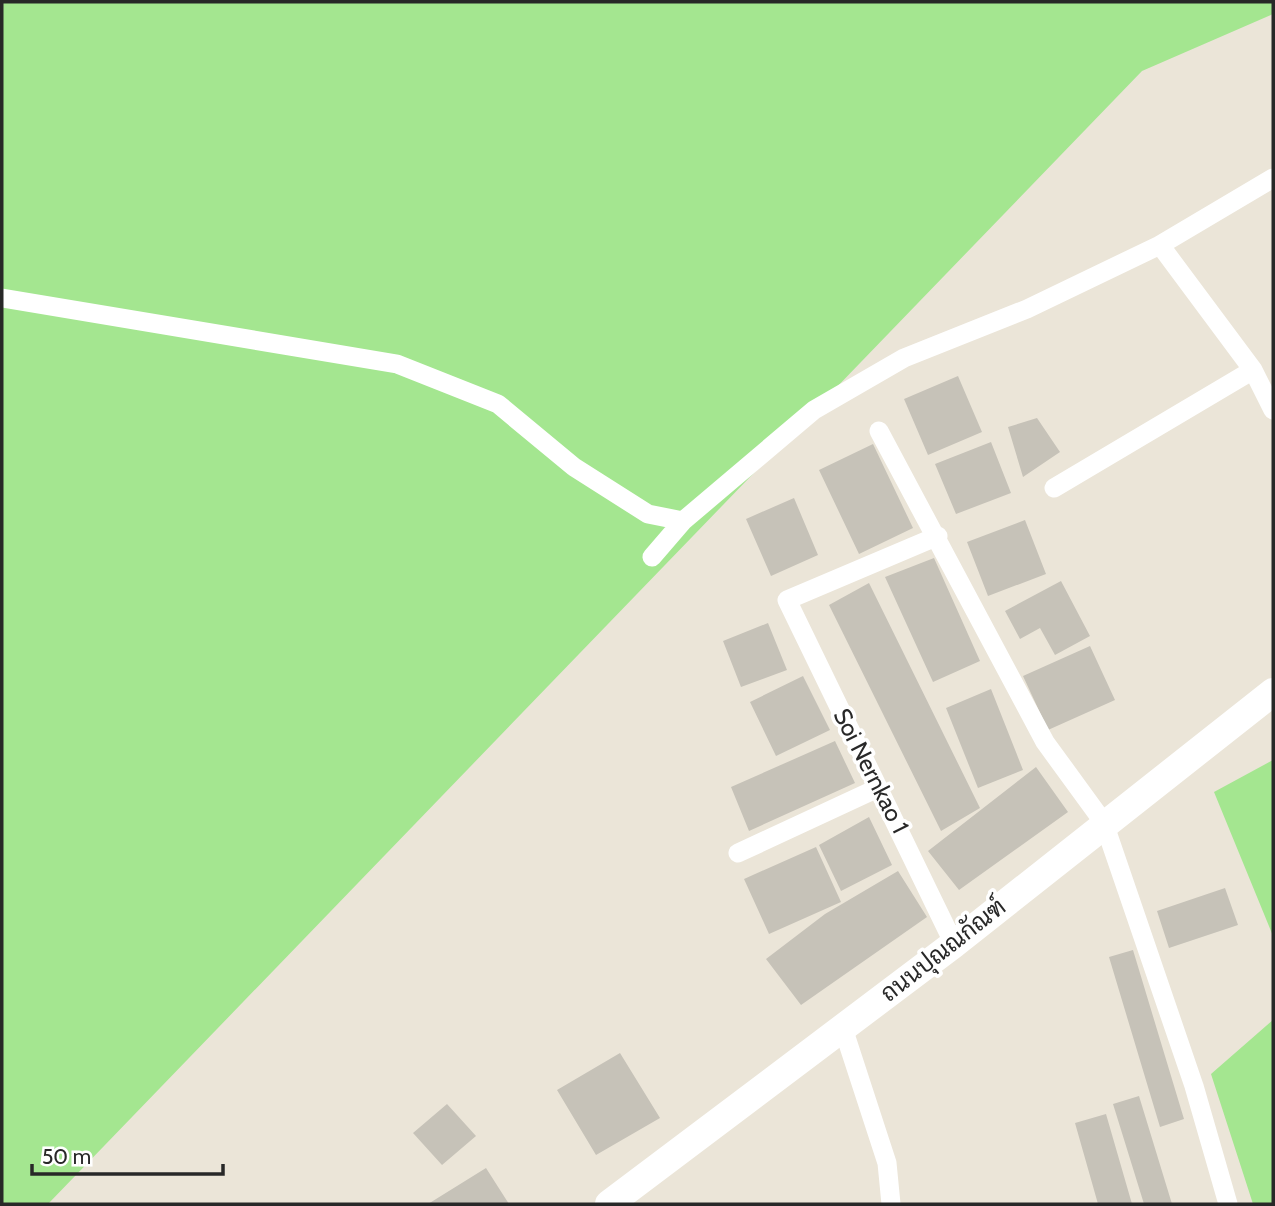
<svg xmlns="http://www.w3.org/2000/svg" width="1275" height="1206" viewBox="0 0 1275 1206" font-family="Cabin,Sarabun,sans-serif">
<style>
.green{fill:#a4e690}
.building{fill:#c6c2b8}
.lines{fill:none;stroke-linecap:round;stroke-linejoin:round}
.street{stroke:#fff;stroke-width:19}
.secondary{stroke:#fff;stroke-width:28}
.labels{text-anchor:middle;stroke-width:7;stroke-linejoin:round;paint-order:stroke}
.street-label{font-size:24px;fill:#282828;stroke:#fff}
</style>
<rect width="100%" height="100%" fill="#ebe5d8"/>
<path class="green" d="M 2,2 L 1273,2 L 1273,14 L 1142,71 L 48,1204 L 2,1204 Z
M 1273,760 L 1273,936 L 1214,792 Z
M 1273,1020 L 1273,1204 L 1253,1204 L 1211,1074 Z"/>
<path class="building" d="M 958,376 L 982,432 L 928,455 L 904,399 Z
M 1037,418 L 1060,452 L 1023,477 L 1008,427 Z
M 991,442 L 1011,493 L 956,514 L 935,464 Z
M 873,444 L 913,528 L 859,554 L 819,470 Z
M 794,498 L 818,555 L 771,576 L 746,519 Z
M 1025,520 L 1046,574 L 988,596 L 967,542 Z
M 934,558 L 980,661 L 933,682 L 885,577 Z
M 1061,581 L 1090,636 L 1055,655 L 1040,628 L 1020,639 L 1005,611 Z
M 869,583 L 980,808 L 941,831 L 829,605 Z
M 768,623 L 787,670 L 741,687 L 723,641 Z
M 1090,646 L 1115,700 L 1048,730 L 1023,676 Z
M 803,676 L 830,730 L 776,756 L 750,702 Z
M 991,689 L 1023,770 L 978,788 L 946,708 Z
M 835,741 L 855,783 L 749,831 L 731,787 Z
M 1036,767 L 1068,812 L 959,890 L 928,851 Z
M 869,817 L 892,865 L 841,891 L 819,845 Z
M 816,847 L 841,902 L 769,934 L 744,879 Z
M 898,871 L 927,917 L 801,1005 L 766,959 L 825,914 Z
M 1225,888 L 1238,925 L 1169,948 L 1157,911 Z
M 1133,950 L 1184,1119 L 1160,1127 L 1109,957 Z
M 620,1053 L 660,1118 L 596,1155 L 557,1090 Z
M 1139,1096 L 1172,1204 L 1144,1204 L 1113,1104 Z
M 447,1104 L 476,1136 L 442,1165 L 413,1133 Z
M 1106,1114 L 1132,1204 L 1098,1204 L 1075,1123 Z
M 486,1168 L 509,1204 L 428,1204 Z"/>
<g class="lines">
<path class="street" d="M 1273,178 L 1160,245 L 1253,370 L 1273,410
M 2,298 L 397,364 L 498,404 L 574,467 L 648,514 L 683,521
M 879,431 L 1045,742 L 1104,823 L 1194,1086 L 1228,1204
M 1054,488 L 1253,370
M 938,536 L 787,600 L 954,944
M 652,557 L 683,521 L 814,410 L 904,358 L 1027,309 L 1160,245
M 738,853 L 878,788
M 843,1028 L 887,1163 L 891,1204"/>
<path class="secondary" d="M 609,1204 L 954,944 L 1273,692"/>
</g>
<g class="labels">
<g class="street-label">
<text transform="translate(871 771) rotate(63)" y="8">Soi Nernkao 1</text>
<text transform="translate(943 950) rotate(-38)" y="8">ถนนปุณณกัณฑ์</text>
</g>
</g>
<rect width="1275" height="1206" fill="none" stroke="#282828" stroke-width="7"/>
<path d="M32 1164v10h191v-10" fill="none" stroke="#282828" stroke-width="3.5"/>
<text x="42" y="1164" font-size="21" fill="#282828" stroke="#ffffff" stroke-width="5" paint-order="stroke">50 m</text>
</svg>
